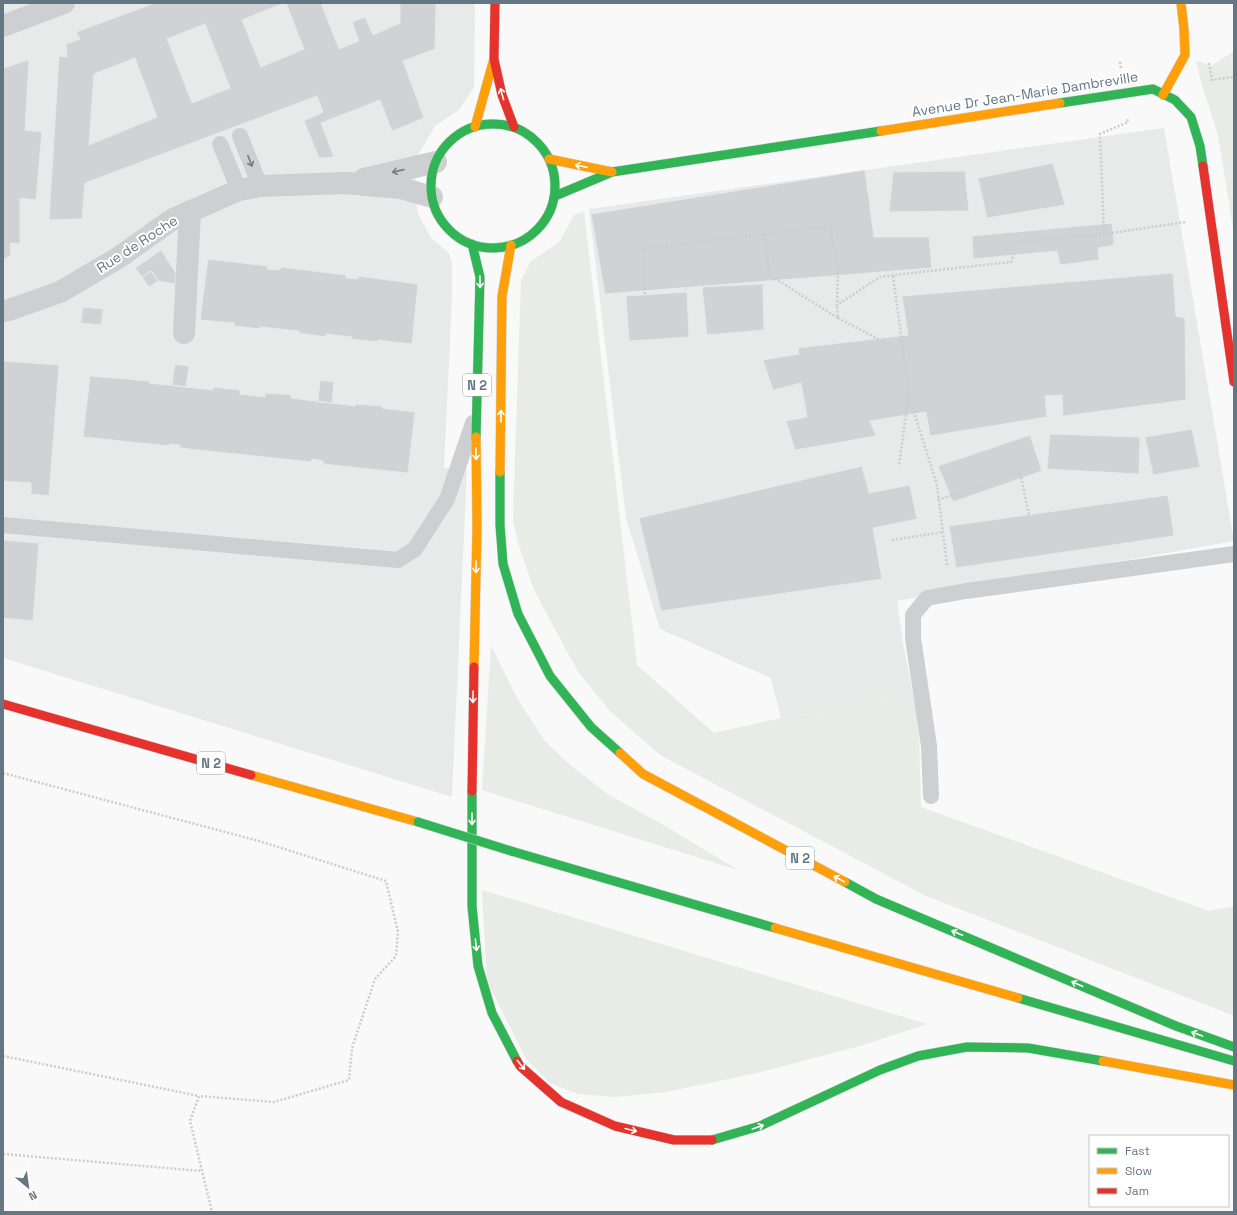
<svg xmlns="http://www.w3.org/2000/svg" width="1237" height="1215" viewBox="0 0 1237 1215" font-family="'Space Grotesk',sans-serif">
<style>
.built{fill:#e8e9e9}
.green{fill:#e8ebe6}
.building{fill:#d0d2d3;stroke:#e8e8e8;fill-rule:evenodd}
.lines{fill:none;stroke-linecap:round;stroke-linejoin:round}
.fast-casing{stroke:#d5d6d7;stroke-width:10}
.slow-casing{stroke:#d5d6d7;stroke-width:10}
.jam-casing{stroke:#d5d6d7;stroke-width:10}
.path{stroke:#cbcccd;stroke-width:2.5;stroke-dasharray:2 2;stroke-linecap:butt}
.lane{stroke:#cecfd0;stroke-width:16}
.street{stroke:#cecfd0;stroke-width:22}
.fast{stroke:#30b455;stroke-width:9}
.slow{stroke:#ff9f0a;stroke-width:9}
.jam{stroke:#e5322d;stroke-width:9}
.fast-bridge-casing{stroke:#d5d6d7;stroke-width:10;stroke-linecap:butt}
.fast-bridge{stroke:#30b455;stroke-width:9}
.oneway{stroke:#fff}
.oneway2{stroke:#707f8b}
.labels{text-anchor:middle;stroke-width:4;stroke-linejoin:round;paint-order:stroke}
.shield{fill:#fff;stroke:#939fa8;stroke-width:1}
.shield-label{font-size:13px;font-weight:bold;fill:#657683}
.street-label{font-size:14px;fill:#657683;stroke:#fff}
</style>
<rect width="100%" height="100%" fill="#f9f9f9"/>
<path class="built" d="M 3,3 L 475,3 L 474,87 L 459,110 L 435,126 L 417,157 L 415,169 L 417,212 L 431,238 L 449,253 L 452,263 L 452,298 L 444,468 L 467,469 L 452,797 L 3,658 Z
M 1164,128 L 1234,541 L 897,601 L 903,643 L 915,705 L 863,690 L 834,711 L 781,718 L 771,678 L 660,629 L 626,518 L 589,209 Z"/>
<path class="green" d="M 1234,51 L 1234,234 L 1218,135 L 1200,79 L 1196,60 L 1211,66 Z
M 584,211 L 637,665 L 714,733 L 781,718 L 834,711 L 863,690 L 915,705 L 919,730 L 921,807 L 1209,911 L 1234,906 L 1234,1016 L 924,895 L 660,755 L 610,711 L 578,672 L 534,590 L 518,543 L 513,519 L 521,281 L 530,262 L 560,241 L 574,215 Z
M 491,645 L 517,698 L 544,740 L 570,765 L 609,795 L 667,827 L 738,870 L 482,790 Z
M 482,890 L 927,1024 L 860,1046 L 757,1073 L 666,1092 L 615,1097 L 578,1094 L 550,1083 L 526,1059 L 487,981 Z"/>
<path class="building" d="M 155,3 L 284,3 L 242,20 L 261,67 L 304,49 L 286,3 L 321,3 L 339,49 L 359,41 L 352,22 L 365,17 L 373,35 L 400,23 L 400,3 L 436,3 L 435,49 L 403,61 L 424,118 L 392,131 L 380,100 L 321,123 L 334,157 L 319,158 L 304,121 L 323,112 L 317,96 L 85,183 L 82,219 L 49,220 L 59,56 L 67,57 L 66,44 L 80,39 L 76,32 ZM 205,24 L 230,88 L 192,103 L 167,39 ZM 135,58 L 157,117 L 89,145 L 94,74 Z
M 29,60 L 25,130 L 42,132 L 36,200 L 20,198 L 20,244 L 10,243 L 11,255 L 3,260 L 3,68 Z
M 1053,163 L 1065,205 L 987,218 L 978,178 Z
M 865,170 L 874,237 L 929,237 L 932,268 L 605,294 L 591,214 Z
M 965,171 L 969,211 L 889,212 L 893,172 Z
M 1112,223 L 1114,245 L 1098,248 L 1099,260 L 1060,265 L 1057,251 L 973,259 L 972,236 Z
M 161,250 L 176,273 L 175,284 L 158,281 L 151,271 L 142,277 L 135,268 Z
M 208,259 L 268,266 L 267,269 L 280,270 L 280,267 L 346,275 L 346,278 L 358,279 L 358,276 L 418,284 L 412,344 L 378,340 L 378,342 L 351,339 L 352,337 L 326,334 L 326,337 L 299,333 L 299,331 L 260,327 L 260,329 L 234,326 L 234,323 L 200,320 Z
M 151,271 L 158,281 L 149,287 L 142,277 Z
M 1173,273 L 1176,316 L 1185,318 L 1186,400 L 1063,416 L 1062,395 L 1045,396 L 1047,417 L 930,436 L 926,412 L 870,421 L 876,436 L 795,450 L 786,421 L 807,417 L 801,383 L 773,390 L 763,360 L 799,354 L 798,348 L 908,335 L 902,296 Z
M 763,284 L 764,330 L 707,335 L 702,287 Z
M 687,292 L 689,337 L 629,341 L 626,296 Z
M 83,307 L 103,309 L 101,325 L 81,323 Z
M 3,361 L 59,365 L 49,496 L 31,494 L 31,483 L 3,481 Z
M 175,364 L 189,366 L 186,387 L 172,385 Z
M 90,376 L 150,381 L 149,383 L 213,390 L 213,387 L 240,390 L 240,394 L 265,397 L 265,393 L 292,395 L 291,398 L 355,406 L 355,404 L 382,406 L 382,408 L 415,412 L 408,473 L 323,464 L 323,461 L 312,459 L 311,462 L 180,448 L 180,445 L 169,444 L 169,446 L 83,437 Z
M 320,380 L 334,382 L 332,403 L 318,402 Z
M 1192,429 L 1200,467 L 1153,475 L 1145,437 Z
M 1050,434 L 1140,437 L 1139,474 L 1047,469 Z
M 1030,435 L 1042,471 L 953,502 L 938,466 Z
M 862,466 L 869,493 L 910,485 L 917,519 L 873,528 L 882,579 L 661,611 L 639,518 Z
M 1168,495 L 1174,536 L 956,568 L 949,526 Z
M 3,540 L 39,543 L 33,621 L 3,618 Z"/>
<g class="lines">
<defs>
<path id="fast" d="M 1060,103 L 1153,89 L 1175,100 L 1191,117 L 1200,146 L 1203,166
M431 186a62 62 0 1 1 124 0a62 62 0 1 1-124 0Z
M 555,196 L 612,172 L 881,131
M 472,244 L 480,277 L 476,437
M 500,472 L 500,525 L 503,564 L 518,614 L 550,676 L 591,727 L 620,753
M 472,791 L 472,906 L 478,966 L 492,1013 L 517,1061
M 511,851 L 775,928
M 845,882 L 876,899 L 1176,1026 L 1234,1047
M 1018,998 L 1234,1061
M 712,1140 L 760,1126 L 880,1070 L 918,1056 L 967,1047 L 1028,1048 L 1103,1061"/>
<path id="slow" d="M 1163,95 L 1185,55 L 1184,29 L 1181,3
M 475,127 L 493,62
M 881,131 L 1060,103
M 549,159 L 612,172
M 500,472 L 502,296 L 511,245
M 474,667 L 477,528 L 476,437
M 620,753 L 643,774 L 845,882
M 251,775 L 418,822
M 775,928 L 1018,998
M 1103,1061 L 1234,1085"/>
<path id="jam" d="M 495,3 L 494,59 L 502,95 L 514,127
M 1203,166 L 1234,382
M 3,704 L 251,775
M 472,791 L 474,667
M 517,1061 L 520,1066 L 561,1102 L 615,1126 L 674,1140 L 712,1140"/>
</defs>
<use href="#fast" class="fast-casing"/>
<use href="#slow" class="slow-casing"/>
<use href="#jam" class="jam-casing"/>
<path class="path" d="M 1120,62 L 1121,70
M 1209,63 L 1212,80 L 1234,77
M 765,234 L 769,275 L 838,318 L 837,305
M 1104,234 L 1186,222
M 893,276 L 909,393 L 899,465
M 645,294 L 643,249 L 830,226 L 838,266 L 837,305 L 880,277 L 912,273 L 1011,262 L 1017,242 L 1104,234 L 1100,134 L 1128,122 L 1127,118
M 838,318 L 903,352
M 909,396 L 937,485 L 947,565
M 938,500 L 1020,472 L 1029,515
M 892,540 L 943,532
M 3,773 L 259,841 L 386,881 L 398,932 L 396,956 L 375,979 L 352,1048 L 349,1080 L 274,1102 L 199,1096 L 190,1121 L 212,1212
M 3,1056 L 199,1096
M 3,1154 L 202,1171"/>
<path class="lane" d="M 240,136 L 260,186
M 220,144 L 239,190
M 3,525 L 398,560 L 415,549 L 447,499 L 473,423
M 931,796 L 929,746 L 913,638 L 913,615 L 927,598 L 966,591 L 1234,554"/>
<path class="street" d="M 3,26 L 64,3
M 364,179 L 436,162
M 3,311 L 9,310 L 60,292 L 118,258 L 173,219 L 239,190 L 260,186 L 345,183 L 401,188 L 432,197
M 184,333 L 190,211"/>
<use href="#fast" class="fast"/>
<use href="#slow" class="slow"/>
<use href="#jam" class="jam"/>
<defs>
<path id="fast-bridge" d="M 418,822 L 511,851"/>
</defs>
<use href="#fast-bridge" class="fast-bridge-casing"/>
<use href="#fast-bridge" class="fast-bridge"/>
</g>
<defs><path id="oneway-shaft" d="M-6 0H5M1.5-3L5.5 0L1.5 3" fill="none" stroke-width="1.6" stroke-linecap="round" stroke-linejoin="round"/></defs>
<g class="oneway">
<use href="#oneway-shaft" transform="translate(502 94) rotate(-106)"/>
<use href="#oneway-shaft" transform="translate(581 166) rotate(-168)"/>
<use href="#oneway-shaft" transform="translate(480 282) rotate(89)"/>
<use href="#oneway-shaft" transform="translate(501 416) rotate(-90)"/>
<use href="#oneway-shaft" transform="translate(476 454) rotate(89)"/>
<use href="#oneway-shaft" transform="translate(476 567) rotate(91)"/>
<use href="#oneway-shaft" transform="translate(473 697) rotate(91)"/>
<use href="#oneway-shaft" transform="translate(472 819) rotate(90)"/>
<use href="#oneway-shaft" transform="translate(839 879) rotate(-152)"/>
<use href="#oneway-shaft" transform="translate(957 933) rotate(-157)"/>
<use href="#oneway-shaft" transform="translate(476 945) rotate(84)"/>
<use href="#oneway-shaft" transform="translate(1077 984) rotate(-157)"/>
<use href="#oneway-shaft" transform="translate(1197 1034) rotate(-160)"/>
<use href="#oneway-shaft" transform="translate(521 1065) rotate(51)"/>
<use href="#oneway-shaft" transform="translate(758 1127) rotate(-19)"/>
<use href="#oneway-shaft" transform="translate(631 1130) rotate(14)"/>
</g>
<g class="oneway2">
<use href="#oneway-shaft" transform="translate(250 161) rotate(69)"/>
<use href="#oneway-shaft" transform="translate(398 171) rotate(167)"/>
</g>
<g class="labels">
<g class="shield">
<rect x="463" y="374" width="28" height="22" rx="3"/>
<rect x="197" y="752" width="28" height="22" rx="3"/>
<rect x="786" y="847" width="28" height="22" rx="3"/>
</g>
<g class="shield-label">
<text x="477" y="390">N 2</text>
<text x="211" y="768">N 2</text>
<text x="800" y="863">N 2</text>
</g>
<g class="street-label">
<text transform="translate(1025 94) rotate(-9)" y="5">Avenue Dr Jean-Marie Dambreville</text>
<text transform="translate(137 244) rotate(-33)" y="5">Rue de Roche</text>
</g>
</g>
<rect width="1237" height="1215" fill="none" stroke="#657683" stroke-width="8"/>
<rect x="1089" y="1135" width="140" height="72" fill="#ffffff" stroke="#c1c8cd"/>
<rect x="1097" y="1148" width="20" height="6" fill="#30b455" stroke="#c1c8cd"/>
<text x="1125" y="1155" font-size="12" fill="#657683">Fast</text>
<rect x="1097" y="1168" width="20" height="6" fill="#ff9f0a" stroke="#c1c8cd"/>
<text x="1125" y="1175" font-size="12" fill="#657683">Slow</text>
<rect x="1097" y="1188" width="20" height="6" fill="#e5322d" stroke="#c1c8cd"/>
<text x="1125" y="1195" font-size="12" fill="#657683">Jam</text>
<g transform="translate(28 1187) rotate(151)" stroke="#ffffff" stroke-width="3" paint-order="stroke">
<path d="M0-3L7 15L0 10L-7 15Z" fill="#657683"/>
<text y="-6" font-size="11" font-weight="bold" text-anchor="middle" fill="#657683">N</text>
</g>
</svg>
